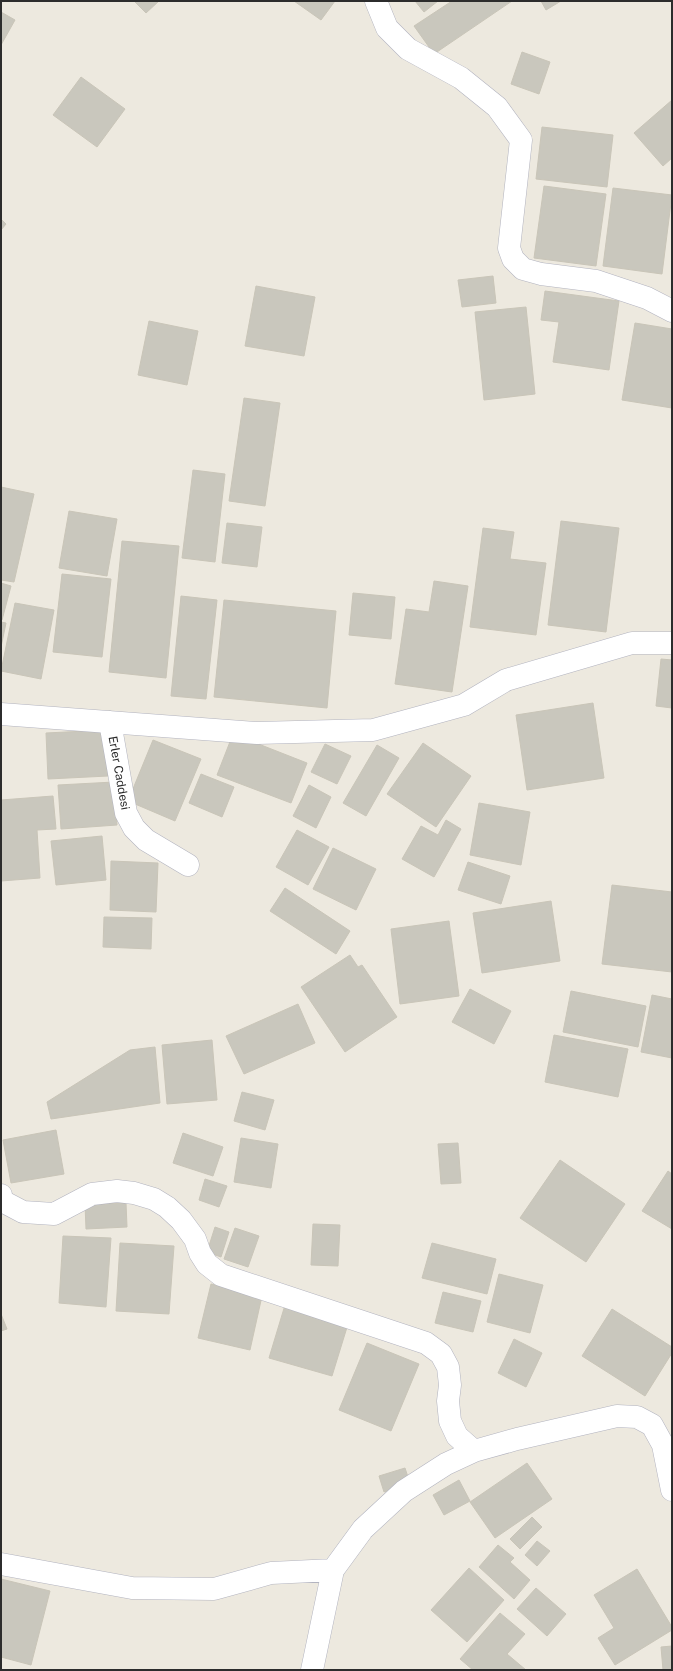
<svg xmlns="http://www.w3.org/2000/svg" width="673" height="1671" viewBox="0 0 673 1671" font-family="'Public Sans',sans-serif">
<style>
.building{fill:#c9c7bd;stroke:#c9c5b8}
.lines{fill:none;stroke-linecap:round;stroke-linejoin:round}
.street-casing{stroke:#b2b3bf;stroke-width:23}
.street{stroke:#fff;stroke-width:22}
.labels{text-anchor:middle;stroke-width:3;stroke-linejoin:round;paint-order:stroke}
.street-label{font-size:12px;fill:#2c2c2c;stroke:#fff}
</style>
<rect width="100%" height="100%" fill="#ede9df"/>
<path class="building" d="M 134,1 L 159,1 L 146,13 Z
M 294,1 L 335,1 L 321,20 Z
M 415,1 L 438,1 L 424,12 Z
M 452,1 L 512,1 L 434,54 L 414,26 Z
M 541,1 L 561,1 L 546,10 Z
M 1,12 L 15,20 L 1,45 Z
M 522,52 L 550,62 L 539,94 L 511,84 Z
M 81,77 L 125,109 L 97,147 L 53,115 Z
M 672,100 L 672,158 L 663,166 L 634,133 Z
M 542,127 L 613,135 L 607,187 L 536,179 Z
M 544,186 L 606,194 L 596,266 L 534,258 Z
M 613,188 L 672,195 L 662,274 L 603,266 Z
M 1,219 L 6,224 L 1,230 Z
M 493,276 L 496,303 L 462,307 L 458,280 Z
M 256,286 L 315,297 L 304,356 L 245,346 Z
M 545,291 L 619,301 L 609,370 L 553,362 L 559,322 L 541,320 Z
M 526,307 L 535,394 L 484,400 L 475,312 Z
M 149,321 L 198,331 L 187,385 L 138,375 Z
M 635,323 L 672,329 L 672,408 L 622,400 Z
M 244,398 L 280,403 L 265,506 L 229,501 Z
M 193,470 L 225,474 L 215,562 L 182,558 Z
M 1,487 L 34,494 L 14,582 L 1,580 Z
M 69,511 L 117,519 L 107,576 L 59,568 Z
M 561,521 L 619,528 L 606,632 L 548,625 Z
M 227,523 L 262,527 L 257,567 L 222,563 Z
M 483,528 L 514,532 L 510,559 L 546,563 L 536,635 L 470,627 Z
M 122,541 L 179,546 L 166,678 L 109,672 Z
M 62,574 L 111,579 L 102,657 L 53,652 Z
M 434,581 L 468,586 L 452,692 L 395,684 L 406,609 L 429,612 Z
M 1,583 L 11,586 L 2,620 L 1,620 Z
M 353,593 L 395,597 L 391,639 L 349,635 Z
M 181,596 L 217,600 L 206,699 L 171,696 Z
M 224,600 L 336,611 L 327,708 L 214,697 Z
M 15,603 L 54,610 L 41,679 L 1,671 Z
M 1,622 L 6,623 L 1,647 Z
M 661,659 L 672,660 L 672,708 L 656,706 Z
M 593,703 L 604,778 L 527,790 L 516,715 Z
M 106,730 L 108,776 L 48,779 L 46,733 Z
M 233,734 L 307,763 L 291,803 L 217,775 Z
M 153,740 L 201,759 L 175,821 L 128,801 Z
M 423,743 L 471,776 L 436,827 L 387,794 Z
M 325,744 L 351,756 L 337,784 L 311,772 Z
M 377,745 L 399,758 L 366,816 L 343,803 Z
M 201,774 L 234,787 L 222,817 L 189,803 Z
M 114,782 L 117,825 L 61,829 L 58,785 Z
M 309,785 L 331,797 L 316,828 L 293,816 Z
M 53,796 L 56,829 L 37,830 L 40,878 L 1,881 L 1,800 Z
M 479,803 L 530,812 L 521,865 L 470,855 Z
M 446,820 L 461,829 L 434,877 L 402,859 L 421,826 L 438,835 Z
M 297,830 L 329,847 L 308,885 L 276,867 Z
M 102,836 L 106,880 L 56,885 L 51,841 Z
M 333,848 L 376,869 L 356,910 L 313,889 Z
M 111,861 L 158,863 L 156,912 L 110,910 Z
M 468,862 L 510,876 L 501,904 L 458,890 Z
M 612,885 L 672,892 L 672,972 L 602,964 Z
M 285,888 L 350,931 L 336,954 L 270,911 Z
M 551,901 L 560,961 L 482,973 L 473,913 Z
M 104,917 L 152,918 L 151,949 L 103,947 Z
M 449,921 L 459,996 L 400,1004 L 391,929 Z
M 350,955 L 358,967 L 362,965 L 397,1017 L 345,1052 L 301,987 Z
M 470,989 L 511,1011 L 494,1044 L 452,1022 Z
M 571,991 L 646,1006 L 638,1047 L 563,1032 Z
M 652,995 L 672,999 L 672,1058 L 641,1052 Z
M 298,1004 L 315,1043 L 244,1074 L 226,1036 Z
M 554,1035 L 628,1049 L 618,1097 L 545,1082 Z
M 212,1040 L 217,1100 L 167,1104 L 162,1045 Z
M 155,1047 L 160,1103 L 51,1119 L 47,1102 L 130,1050 Z
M 242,1092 L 274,1100 L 265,1130 L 234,1121 Z
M 56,1130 L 64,1174 L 11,1183 L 3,1140 Z
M 183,1133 L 223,1147 L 213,1176 L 173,1163 Z
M 241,1138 L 278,1144 L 271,1188 L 234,1182 Z
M 458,1143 L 461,1183 L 441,1184 L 438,1144 Z
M 560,1160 L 625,1204 L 586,1262 L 520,1218 Z
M 668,1171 L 672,1174 L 672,1229 L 642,1211 Z
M 205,1179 L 227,1186 L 219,1207 L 199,1200 Z
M 126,1203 L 127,1227 L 86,1229 L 85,1204 Z
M 313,1224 L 340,1225 L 338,1266 L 311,1265 Z
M 215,1227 L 229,1232 L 221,1257 L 207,1252 Z
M 235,1228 L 259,1236 L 248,1267 L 224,1259 Z
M 63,1236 L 111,1238 L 106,1307 L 59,1303 Z
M 120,1243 L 174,1246 L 169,1314 L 116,1311 Z
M 432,1243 L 496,1259 L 487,1294 L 422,1278 Z
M 499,1274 L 543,1285 L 530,1333 L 487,1322 Z
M 211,1284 L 262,1296 L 250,1350 L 198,1338 Z
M 443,1292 L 481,1301 L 473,1332 L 435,1323 Z
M 285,1305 L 348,1324 L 332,1376 L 269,1358 Z
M 612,1309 L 672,1347 L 672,1353 L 645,1396 L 582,1356 Z
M 1,1314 L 7,1329 L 1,1331 Z
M 514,1339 L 542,1353 L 526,1387 L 498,1373 Z
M 367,1343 L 419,1364 L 391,1431 L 339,1410 Z
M 527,1463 L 552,1499 L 495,1538 L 470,1502 Z
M 405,1468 L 410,1483 L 384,1492 L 379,1476 Z
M 459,1480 L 470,1501 L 444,1515 L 433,1495 Z
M 532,1517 L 542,1527 L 520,1549 L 510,1539 Z
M 537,1541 L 550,1551 L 537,1566 L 525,1555 Z
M 498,1545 L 514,1558 L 510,1562 L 530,1580 L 514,1599 L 479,1567 Z
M 469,1568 L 504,1600 L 467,1642 L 431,1610 Z
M 637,1569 L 672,1627 L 672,1630 L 615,1665 L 598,1638 L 614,1628 L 594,1595 Z
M 1,1579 L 50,1591 L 31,1665 L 1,1657 Z
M 536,1588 L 566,1614 L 547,1636 L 517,1609 Z
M 500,1613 L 525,1634 L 507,1654 L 526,1670 L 473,1670 L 460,1659 Z
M 672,1646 L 672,1670 L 663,1670 L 661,1647 Z"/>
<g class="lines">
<defs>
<path id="street" d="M 376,1 L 387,28 L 408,49 L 461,78 L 497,107 L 521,140 L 509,248 L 513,259 L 523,269 L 541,274 L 596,281 L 647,298 L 672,311
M 1,714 L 257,733 L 373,730 L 464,705 L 506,680 L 632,643 L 672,643
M 110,722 L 126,813 L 134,828 L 146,840 L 188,865
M 1,1195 L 2,1201 L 23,1212 L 54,1214 L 92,1194 L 117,1191 L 134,1193 L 154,1199 L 167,1207 L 181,1220 L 195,1239 L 200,1253 L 207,1264 L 221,1275 L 426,1343 L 441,1354 L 448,1367 L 450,1385 L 448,1401 L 450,1421 L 457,1436 L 474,1451 L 517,1439 L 617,1416 L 637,1417 L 652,1425 L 663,1445 L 672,1490
M 1,1564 L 132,1588 L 214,1589 L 271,1573 L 333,1570 L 363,1529 L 404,1491 L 446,1464 L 474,1451
M 312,1670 L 333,1570"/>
</defs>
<use href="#street" class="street-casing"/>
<use href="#street" class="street"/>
</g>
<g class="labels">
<g class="street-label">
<text transform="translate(119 773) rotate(80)" y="4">Erler Caddesi</text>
</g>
</g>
<rect width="673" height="1671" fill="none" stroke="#2c2c2c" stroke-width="4"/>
</svg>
